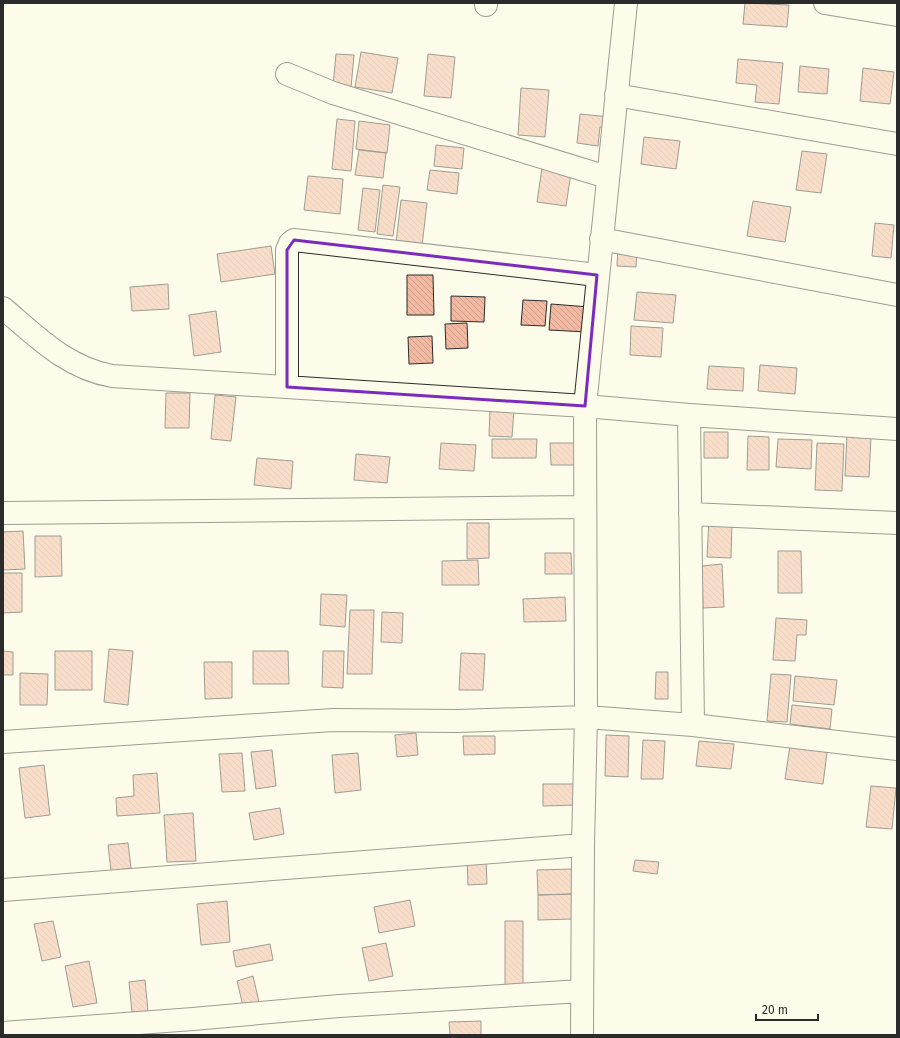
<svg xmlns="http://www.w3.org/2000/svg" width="900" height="1038" viewBox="0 0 900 1038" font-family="'Fira Sans',sans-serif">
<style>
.building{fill:url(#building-back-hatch);stroke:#2b2b2b}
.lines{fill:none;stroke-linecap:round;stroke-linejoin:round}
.minor-casing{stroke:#2b2b2b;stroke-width:24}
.minor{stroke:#fdfbea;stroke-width:22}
.marked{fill:none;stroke:#7b2cbf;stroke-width:3;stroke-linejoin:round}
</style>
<defs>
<pattern id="building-back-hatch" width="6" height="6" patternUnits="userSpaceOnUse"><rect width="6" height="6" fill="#f2b8a0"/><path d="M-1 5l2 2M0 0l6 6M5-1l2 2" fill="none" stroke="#d09e8a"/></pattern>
</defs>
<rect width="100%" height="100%" fill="#fdfbea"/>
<path class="building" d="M 745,3 L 789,5 L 787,27 L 743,24 Z
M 361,52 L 398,58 L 392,93 L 355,87 Z
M 336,54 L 354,55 L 351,88 L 333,86 Z
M 428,54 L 455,57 L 451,98 L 424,96 Z
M 738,59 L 783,63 L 779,104 L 755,102 L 757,85 L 736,83 Z
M 800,66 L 829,69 L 827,94 L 798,92 Z
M 863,68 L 894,72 L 890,104 L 860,101 Z
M 521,88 L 549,90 L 545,137 L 518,135 Z
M 580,114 L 610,117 L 609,128 L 600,127 L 598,146 L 577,143 Z
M 337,119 L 355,121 L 351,171 L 332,169 Z
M 359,121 L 390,125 L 387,153 L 356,149 Z
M 644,137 L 680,141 L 676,169 L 641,164 Z
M 436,145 L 464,148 L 462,169 L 434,166 Z
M 359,150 L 386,153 L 383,178 L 355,175 Z
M 802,151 L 827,154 L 821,193 L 796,190 Z
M 542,168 L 571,173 L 566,206 L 537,202 Z
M 430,170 L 459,173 L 457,194 L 427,190 Z
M 308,176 L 343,179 L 340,214 L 304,210 Z
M 383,185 L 400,187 L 393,236 L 377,234 Z
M 363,188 L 380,190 L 375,232 L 358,230 Z
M 401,200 L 427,203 L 422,246 L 396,243 Z
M 753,201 L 791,207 L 785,242 L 747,236 Z
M 875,223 L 894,225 L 891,258 L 872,256 Z
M 271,246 L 275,274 L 221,282 L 217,254 Z
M 618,246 L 637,247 L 636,267 L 617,266 Z
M 407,275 L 433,275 L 434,315 L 407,315 Z
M 168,284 L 169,309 L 132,311 L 130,287 Z
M 637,292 L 676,295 L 673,323 L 634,320 Z
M 451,296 L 485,297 L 484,322 L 451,321 Z
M 523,300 L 547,301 L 545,326 L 521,325 Z
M 551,304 L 589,307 L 587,332 L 549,330 Z
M 216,311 L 221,352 L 194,356 L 189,315 Z
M 467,323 L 468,348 L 446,349 L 445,324 Z
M 631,326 L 663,328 L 661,357 L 630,355 Z
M 432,336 L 433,363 L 409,364 L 408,337 Z
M 760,365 L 797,368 L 795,394 L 758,391 Z
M 709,366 L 744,368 L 743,391 L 707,389 Z
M 166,393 L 190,393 L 189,428 L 165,428 Z
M 215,395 L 236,397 L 231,441 L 211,439 Z
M 490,408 L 514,410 L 512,437 L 489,436 Z
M 704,432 L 728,432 L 728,458 L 704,458 Z
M 847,435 L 871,436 L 869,477 L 845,476 Z
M 748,436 L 769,437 L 769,470 L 747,470 Z
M 492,439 L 537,439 L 536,458 L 492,458 Z
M 778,439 L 812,440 L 811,469 L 776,467 Z
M 441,443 L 476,445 L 474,471 L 439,469 Z
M 550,443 L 582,443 L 582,465 L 551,465 Z
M 817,443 L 844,444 L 842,491 L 815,490 Z
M 356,454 L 390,457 L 387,483 L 354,480 Z
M 257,458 L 293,461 L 291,489 L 254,485 Z
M 709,519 L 732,520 L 731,558 L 707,557 Z
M 467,523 L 489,523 L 489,558 L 467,559 Z
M 23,531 L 25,569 L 3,570 L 3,532 Z
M 35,536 L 61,536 L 62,576 L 35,577 Z
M 778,551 L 801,551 L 802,593 L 778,593 Z
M 545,553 L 571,553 L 572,574 L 545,574 Z
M 478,560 L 479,585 L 442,585 L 442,561 Z
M 722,564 L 724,607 L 703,608 L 702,566 Z
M 3,573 L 22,573 L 22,612 L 3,613 Z
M 321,594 L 347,595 L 345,627 L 320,625 Z
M 565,597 L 566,621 L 524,622 L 523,599 Z
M 350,610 L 374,610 L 372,674 L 347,674 Z
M 382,612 L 403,613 L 402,643 L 381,642 Z
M 776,618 L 807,620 L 806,635 L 797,635 L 795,661 L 773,660 Z
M 109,649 L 133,651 L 128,705 L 104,702 Z
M 3,651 L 13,652 L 13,675 L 3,675 Z
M 55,651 L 92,651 L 92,690 L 55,690 Z
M 253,651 L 288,651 L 289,684 L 253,684 Z
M 323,651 L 344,651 L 343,688 L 322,687 Z
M 461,653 L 485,654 L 483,690 L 459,690 Z
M 204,662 L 232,662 L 232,698 L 205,699 Z
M 656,672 L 668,672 L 668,699 L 655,699 Z
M 20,673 L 48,674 L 47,705 L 20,705 Z
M 771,674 L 791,675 L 787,722 L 767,721 Z
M 795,676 L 837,680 L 834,705 L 793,701 Z
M 792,705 L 832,709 L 830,729 L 790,724 Z
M 416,733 L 418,755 L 397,757 L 395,735 Z
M 606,735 L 629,736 L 628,777 L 605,776 Z
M 463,736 L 495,736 L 495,754 L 464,755 Z
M 643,740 L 665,741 L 663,779 L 641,779 Z
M 699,741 L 734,744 L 731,769 L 696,766 Z
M 790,746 L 827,752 L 823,784 L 785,779 Z
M 272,750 L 276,786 L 256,789 L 251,752 Z
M 242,753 L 245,791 L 222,792 L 219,754 Z
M 358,753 L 361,790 L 335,793 L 332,755 Z
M 44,765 L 50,815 L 25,818 L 19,768 Z
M 157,773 L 160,813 L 117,816 L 116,798 L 134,796 L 133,775 Z
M 543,784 L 576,784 L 576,805 L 543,806 Z
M 871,786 L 896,788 L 892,829 L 866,827 Z
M 280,808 L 284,834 L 254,840 L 249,813 Z
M 193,813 L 196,861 L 167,862 L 164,815 Z
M 128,843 L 131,868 L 111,871 L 108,845 Z
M 467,860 L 486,860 L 487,884 L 468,885 Z
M 635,860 L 659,862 L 657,874 L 633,871 Z
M 572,869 L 573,894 L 538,895 L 537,870 Z
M 573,894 L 573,919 L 538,920 L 538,895 Z
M 410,900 L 415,926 L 379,933 L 374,907 Z
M 227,901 L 230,942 L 201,945 L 197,904 Z
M 53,921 L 61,957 L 42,961 L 34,924 Z
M 505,921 L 523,921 L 523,987 L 505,988 Z
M 386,943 L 393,976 L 369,981 L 362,948 Z
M 270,944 L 273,960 L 236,967 L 233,951 Z
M 89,961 L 97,1003 L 73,1007 L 65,966 Z
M 253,976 L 259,1002 L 243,1006 L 237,981 Z
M 145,980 L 148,1011 L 132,1012 L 129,982 Z
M 481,1021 L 481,1035 L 450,1035 L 449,1022 Z"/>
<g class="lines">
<defs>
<path id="minor" d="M 825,3 L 897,15
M 486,5 L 486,3
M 287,74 L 333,93 L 607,177
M 616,95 L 897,144
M 601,239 L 897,295
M 3,308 C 37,337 67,368 112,376 L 585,406 L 689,415 L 897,429
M 287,387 L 287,250 L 290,243 L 294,240 L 597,275
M 689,415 L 693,725
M 3,513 L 585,507
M 690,514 L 897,523
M 3,742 L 333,720 L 457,721 L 586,717 L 693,725 L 897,749
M 3,890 L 583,845
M 3,1033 L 193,1019 L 339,1006 L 582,991
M 582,1035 L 583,845 L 586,717 L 585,406 L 626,3"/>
</defs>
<use href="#minor" class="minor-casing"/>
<use href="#minor" class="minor"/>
</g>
<path d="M0 0H900V1038H0ZM 294,240 L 597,275 L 585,406 L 287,387 L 287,250 Z" fill="#fdfbea" fill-opacity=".55" fill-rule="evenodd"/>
<path class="marked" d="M 294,240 L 597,275 L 585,406 L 287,387 L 287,250 Z"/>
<rect width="900" height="1038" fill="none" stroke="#2b2b2b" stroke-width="8"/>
<path d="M756 1014v6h62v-6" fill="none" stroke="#2b2b2b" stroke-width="2"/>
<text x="762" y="1014" font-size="12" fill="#2b2b2b" stroke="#fdfbea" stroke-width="3" paint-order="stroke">20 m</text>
</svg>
